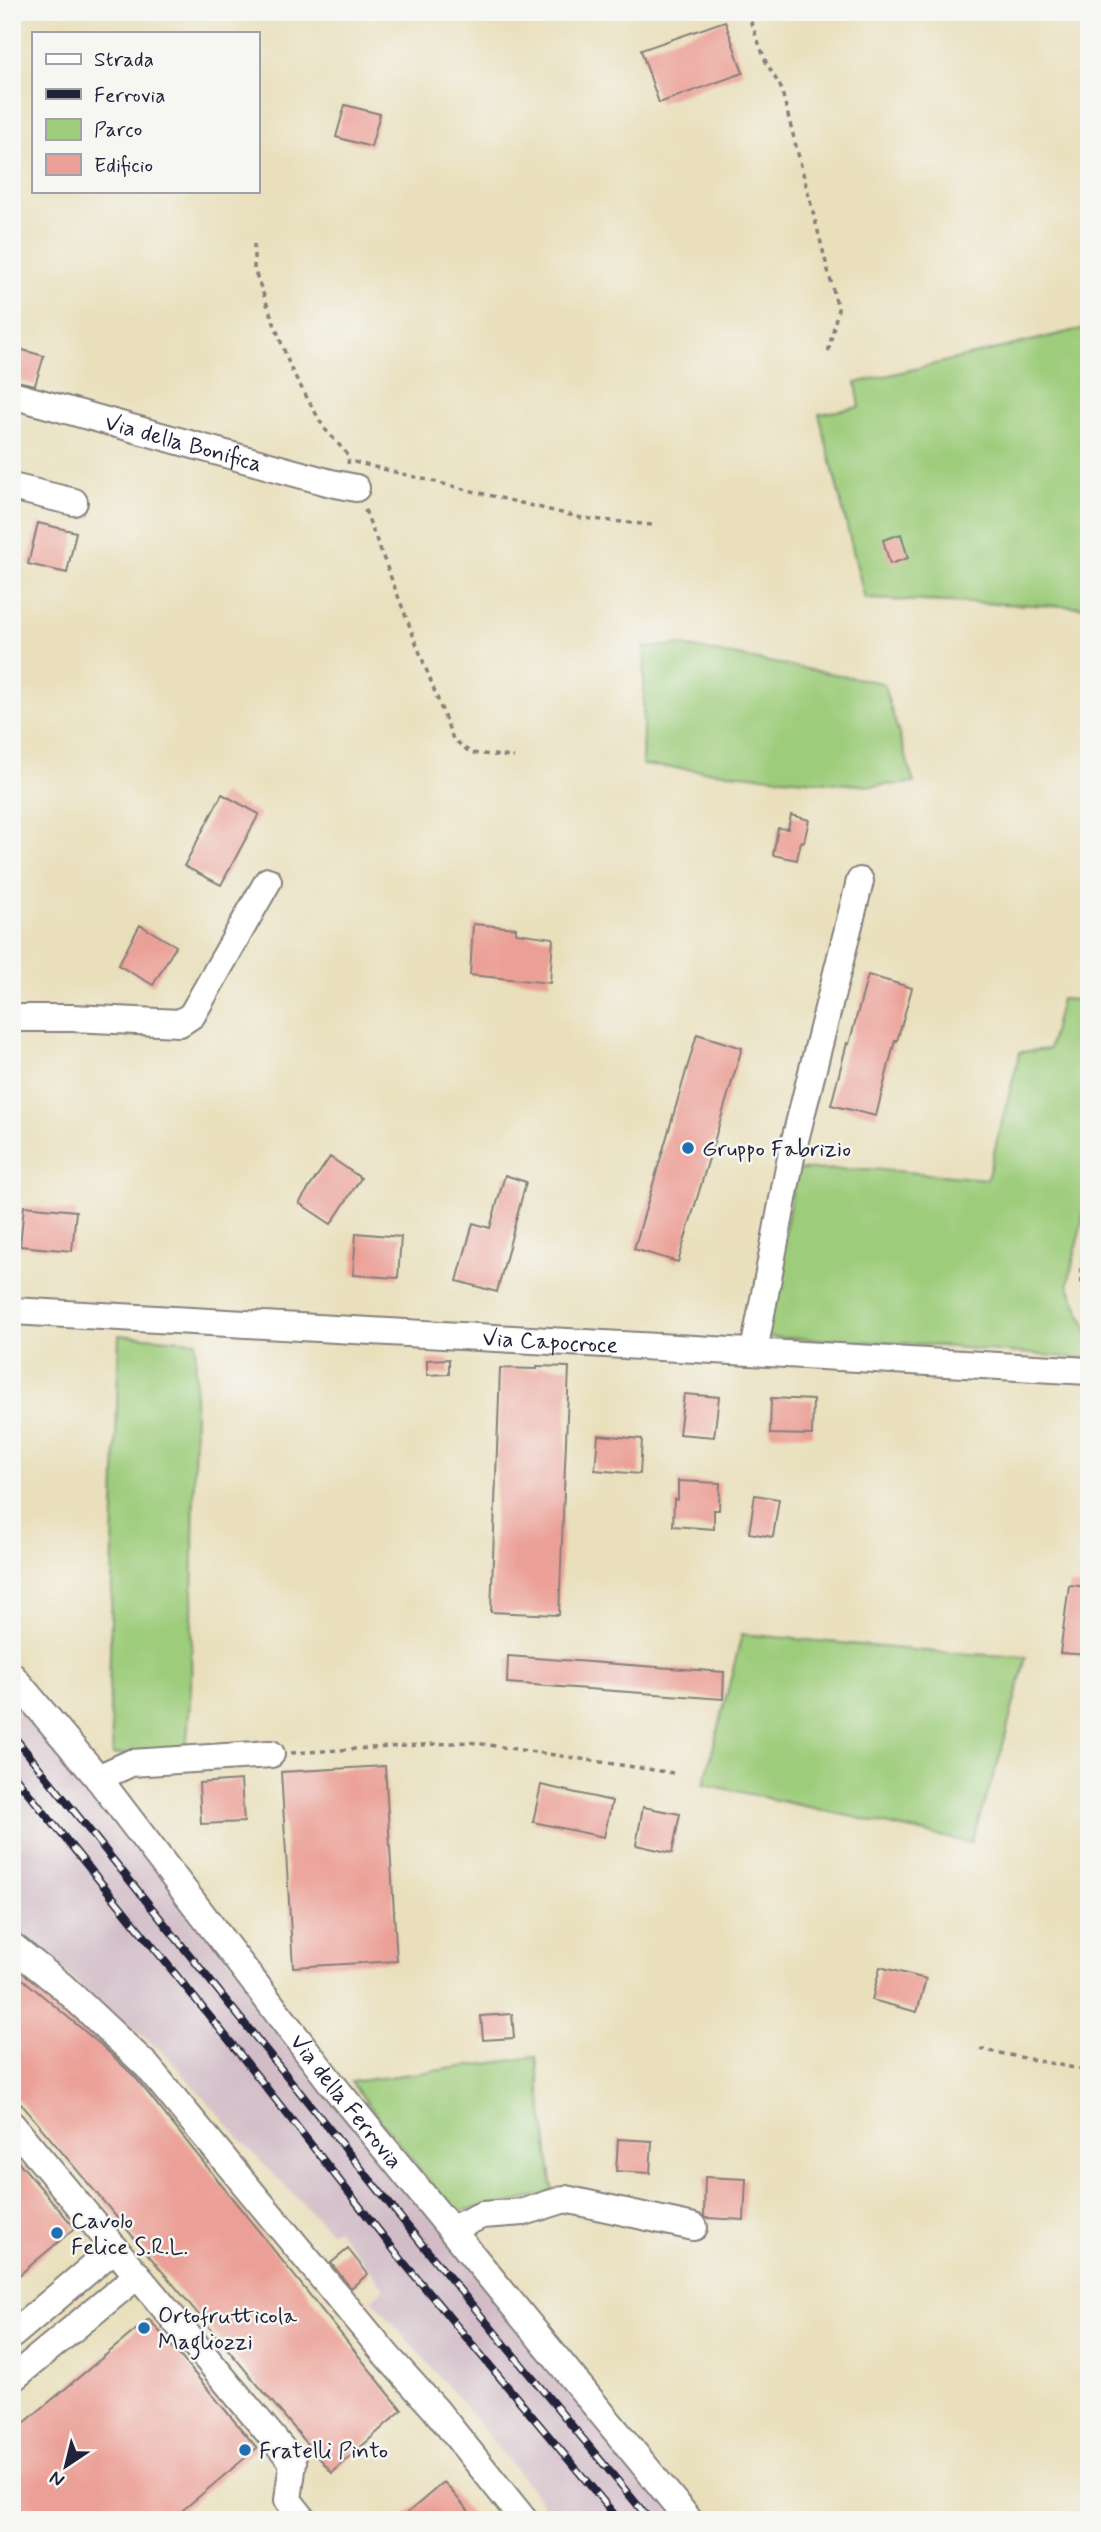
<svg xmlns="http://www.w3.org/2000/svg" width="1101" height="2532" viewBox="0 0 1101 2532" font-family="Mynerve,sans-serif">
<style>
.industrial{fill:#d2bdc7}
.green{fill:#9dcc7a;stroke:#60775a;stroke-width:2}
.building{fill:#eba097}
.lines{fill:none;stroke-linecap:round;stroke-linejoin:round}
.minor-casing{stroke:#86807b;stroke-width:30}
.path{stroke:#86807b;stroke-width:3.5;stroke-dasharray:5 5;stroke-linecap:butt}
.minor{stroke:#fff;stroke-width:26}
.rail-casing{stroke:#22223b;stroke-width:8}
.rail{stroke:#f6f6f2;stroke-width:5;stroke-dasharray:16;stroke-linecap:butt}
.poi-dot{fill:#1f6fb2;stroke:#f6f6f2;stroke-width:2.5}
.labels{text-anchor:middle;stroke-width:5;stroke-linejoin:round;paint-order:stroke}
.street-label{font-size:23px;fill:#22223b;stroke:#f6f6f2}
.poi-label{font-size:23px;fill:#22223b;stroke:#f6f6f2;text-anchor:start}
</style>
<rect width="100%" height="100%" fill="#f6f6f2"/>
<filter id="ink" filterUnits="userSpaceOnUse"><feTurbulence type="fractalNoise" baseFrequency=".0143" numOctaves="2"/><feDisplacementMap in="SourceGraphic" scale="14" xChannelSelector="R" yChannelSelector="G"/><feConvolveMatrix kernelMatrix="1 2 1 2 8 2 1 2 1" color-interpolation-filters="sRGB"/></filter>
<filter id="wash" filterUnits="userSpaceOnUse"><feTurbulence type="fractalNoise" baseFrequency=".00686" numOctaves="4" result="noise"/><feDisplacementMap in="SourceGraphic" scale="28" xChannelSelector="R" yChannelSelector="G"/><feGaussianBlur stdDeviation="1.57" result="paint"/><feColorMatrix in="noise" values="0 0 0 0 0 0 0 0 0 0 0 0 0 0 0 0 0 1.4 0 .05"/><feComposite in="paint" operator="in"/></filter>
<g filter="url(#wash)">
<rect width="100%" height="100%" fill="#e9dfbb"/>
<path class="industrial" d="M 12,1687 L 677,2520 L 556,2520 L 458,2398 L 372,2299 L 384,2288 L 337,2229 L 330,2231 L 261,2162 L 165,2054 L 12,1931 Z"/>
<path class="green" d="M 1089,327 L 1089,607 L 865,599 L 819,414 L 860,407 L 856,383 Z
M 677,645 L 883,683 L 914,783 L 870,786 L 642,765 L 645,648 Z
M 1061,999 L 1089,1001 L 1089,1191 L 1068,1284 L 1089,1333 L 1089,1359 L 917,1344 L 766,1337 L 796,1170 L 871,1169 L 987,1179 L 1020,1052 L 1049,1049 Z
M 119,1335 L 196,1341 L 191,1688 L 186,1752 L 113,1755 L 109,1688 Z
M 742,1634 L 935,1652 L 1026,1657 L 999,1760 L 971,1843 L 704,1784 Z
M 536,2057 L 553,2191 L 510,2204 L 453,2212 L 351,2082 Z"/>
<g id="blocks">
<path class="building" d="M 725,21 L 743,73 L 659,103 L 641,50 Z
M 345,105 L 380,114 L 371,147 L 336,137 Z
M 12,347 L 44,356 L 35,385 L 12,380 Z
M 38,523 L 76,532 L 67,573 L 28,564 Z
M 901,534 L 908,558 L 890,564 L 883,540 Z
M 222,794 L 259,814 L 221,885 L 184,866 Z
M 791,815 L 809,820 L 804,842 L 801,841 L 797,860 L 773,855 L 778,828 L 788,829 Z
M 473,924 L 516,928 L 516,933 L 553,938 L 550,983 L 470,975 Z
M 140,925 L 176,946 L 153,985 L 118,965 Z
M 868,975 L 912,988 L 897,1041 L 895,1040 L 876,1116 L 831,1105 L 847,1043 L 849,1044 Z
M 697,1034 L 742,1048 L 678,1262 L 634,1249 Z
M 330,1157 L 361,1178 L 331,1224 L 299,1203 Z
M 505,1175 L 526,1182 L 497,1292 L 457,1281 L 473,1223 L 490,1228 Z
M 24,1206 L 76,1211 L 72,1251 L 20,1246 Z
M 356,1233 L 401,1237 L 398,1278 L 353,1275 Z
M 449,1359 L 449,1374 L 427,1375 L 427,1360 Z
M 537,1366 L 569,1367 L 559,1615 L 491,1612 L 500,1368 L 537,1369 Z
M 684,1394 L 719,1397 L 714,1437 L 679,1434 Z
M 771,1398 L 813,1400 L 812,1435 L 770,1434 Z
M 598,1435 L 642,1439 L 640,1474 L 595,1470 Z
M 678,1481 L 720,1483 L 719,1510 L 714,1510 L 714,1529 L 673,1526 L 674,1499 L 678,1500 Z
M 755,1495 L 779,1499 L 773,1537 L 749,1533 Z
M 1069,1585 L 1089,1587 L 1089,1655 L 1060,1653 Z
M 508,1656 L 724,1672 L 723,1699 L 507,1683 Z
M 385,1766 L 397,1961 L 293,1967 L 281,1772 Z
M 241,1780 L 244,1822 L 201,1824 L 199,1783 Z
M 541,1785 L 612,1801 L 604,1837 L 533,1822 Z
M 643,1807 L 680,1814 L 672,1853 L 636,1845 Z
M 880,1967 L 926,1979 L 917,2012 L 872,2000 Z
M 12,1970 L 101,2045 L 135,2077 L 402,2410 L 332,2473 L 12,2093 Z
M 512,2014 L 514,2038 L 483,2040 L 481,2016 Z
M 618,2139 L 652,2141 L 650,2173 L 616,2171 Z
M 12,2154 L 75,2228 L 12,2281 Z
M 705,2177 L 746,2179 L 744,2220 L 706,2218 L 704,2215 Z
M 348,2249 L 368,2274 L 351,2288 L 331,2263 Z
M 149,2319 L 257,2448 L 171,2520 L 12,2520 L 12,2433 Z
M 444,2482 L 476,2520 L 399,2520 Z"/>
</g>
</g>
<g filter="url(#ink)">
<use href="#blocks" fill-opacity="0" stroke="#86807b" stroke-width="2"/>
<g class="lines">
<defs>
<g id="minor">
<path id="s1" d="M 12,395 L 331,483 L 356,488"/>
<path d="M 12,487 L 74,502"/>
<path d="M 12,1018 L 72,1018 L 180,1023 L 192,1015 L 268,881"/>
<path id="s2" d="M 12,1311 L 1089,1371"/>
<path d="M 754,1351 L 792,1152 L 860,881"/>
<path id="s3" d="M 12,1676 L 98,1778 L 332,2084 L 689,2520"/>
<path d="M 98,1778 L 131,1763 L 271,1754"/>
<path d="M 12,1946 L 62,1986 L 147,2066 L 388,2357 L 435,2409 L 524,2520"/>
<path d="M 12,2125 L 293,2462 L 288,2500 L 304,2520"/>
<path d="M 452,2229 L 482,2215 L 524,2212 L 565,2199 L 694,2227"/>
<path d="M 12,2335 L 115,2248"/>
<path d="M 12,2379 L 138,2275"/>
</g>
</defs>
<use href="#minor" class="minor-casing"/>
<path class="path" d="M 160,12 L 165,20
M 747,12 L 766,62 L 781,88 L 838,309 L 828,353
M 254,244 L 254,269 L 291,369 L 324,428 L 349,456 L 348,464
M 354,462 L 582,518 L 652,525
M 365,510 L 453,739 L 471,753 L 514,757
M 1089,1229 C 1083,1253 1075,1280 1089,1303
M 291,1753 L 469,1742 L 673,1773
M 980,2049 L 1089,2071"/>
<use href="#minor" class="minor"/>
<defs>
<path id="rail" d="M 12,1734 L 425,2248 L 650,2520
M 12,1773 L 228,2039 L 405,2264 L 619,2520"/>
</defs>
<use href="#rail" class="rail-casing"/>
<use href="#rail" class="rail"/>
</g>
</g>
<g class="poi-dot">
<circle cx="688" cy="1148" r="7"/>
<circle cx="57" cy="2233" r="7"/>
<circle cx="144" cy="2328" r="7"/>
<circle cx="245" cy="2450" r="7"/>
</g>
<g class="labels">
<g class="street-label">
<text dy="8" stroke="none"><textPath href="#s1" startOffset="178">Via della Bonifica</textPath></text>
<text dy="8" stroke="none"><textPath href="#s2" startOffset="539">Via Capocroce</textPath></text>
<text dy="8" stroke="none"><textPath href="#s3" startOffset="541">Via della Ferrovia</textPath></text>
</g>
<g class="poi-label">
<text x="702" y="1156">Gruppo Fabrizio</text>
<text x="71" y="2228">Cavolo<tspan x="71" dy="26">Felice S.R.L.</tspan></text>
<text x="158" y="2323">Ortofrutticola<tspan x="158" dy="26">Magliozzi</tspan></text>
<text x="259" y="2458">Fratelli Pinto</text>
</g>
</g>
<rect width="1101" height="2532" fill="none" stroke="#f6f6f2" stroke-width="42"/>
<rect x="32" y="32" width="228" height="161" fill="#f6f6f2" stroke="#a1a1a9" stroke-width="2"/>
<rect x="46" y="54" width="35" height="10" fill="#ffffff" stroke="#a1a1a9" stroke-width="2"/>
<text x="94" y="66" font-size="21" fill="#22223b">Strada</text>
<rect x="46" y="89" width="35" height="10" fill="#22223b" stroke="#a1a1a9" stroke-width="2"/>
<text x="94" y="102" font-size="21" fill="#22223b">Ferrovia</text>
<rect x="46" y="119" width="35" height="21" fill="#9dcc7a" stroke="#a1a1a9" stroke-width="2"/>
<text x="94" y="136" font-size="21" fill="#22223b">Parco</text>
<rect x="46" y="154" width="35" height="21" fill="#eba097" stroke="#a1a1a9" stroke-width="2"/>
<text x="94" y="172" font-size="21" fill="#22223b">Edificio</text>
<g transform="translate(66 2466) rotate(215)" stroke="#f6f6f2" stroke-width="5" paint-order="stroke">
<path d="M0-5L12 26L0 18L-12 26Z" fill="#22223b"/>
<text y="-10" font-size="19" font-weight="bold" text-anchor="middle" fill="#22223b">N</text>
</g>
</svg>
